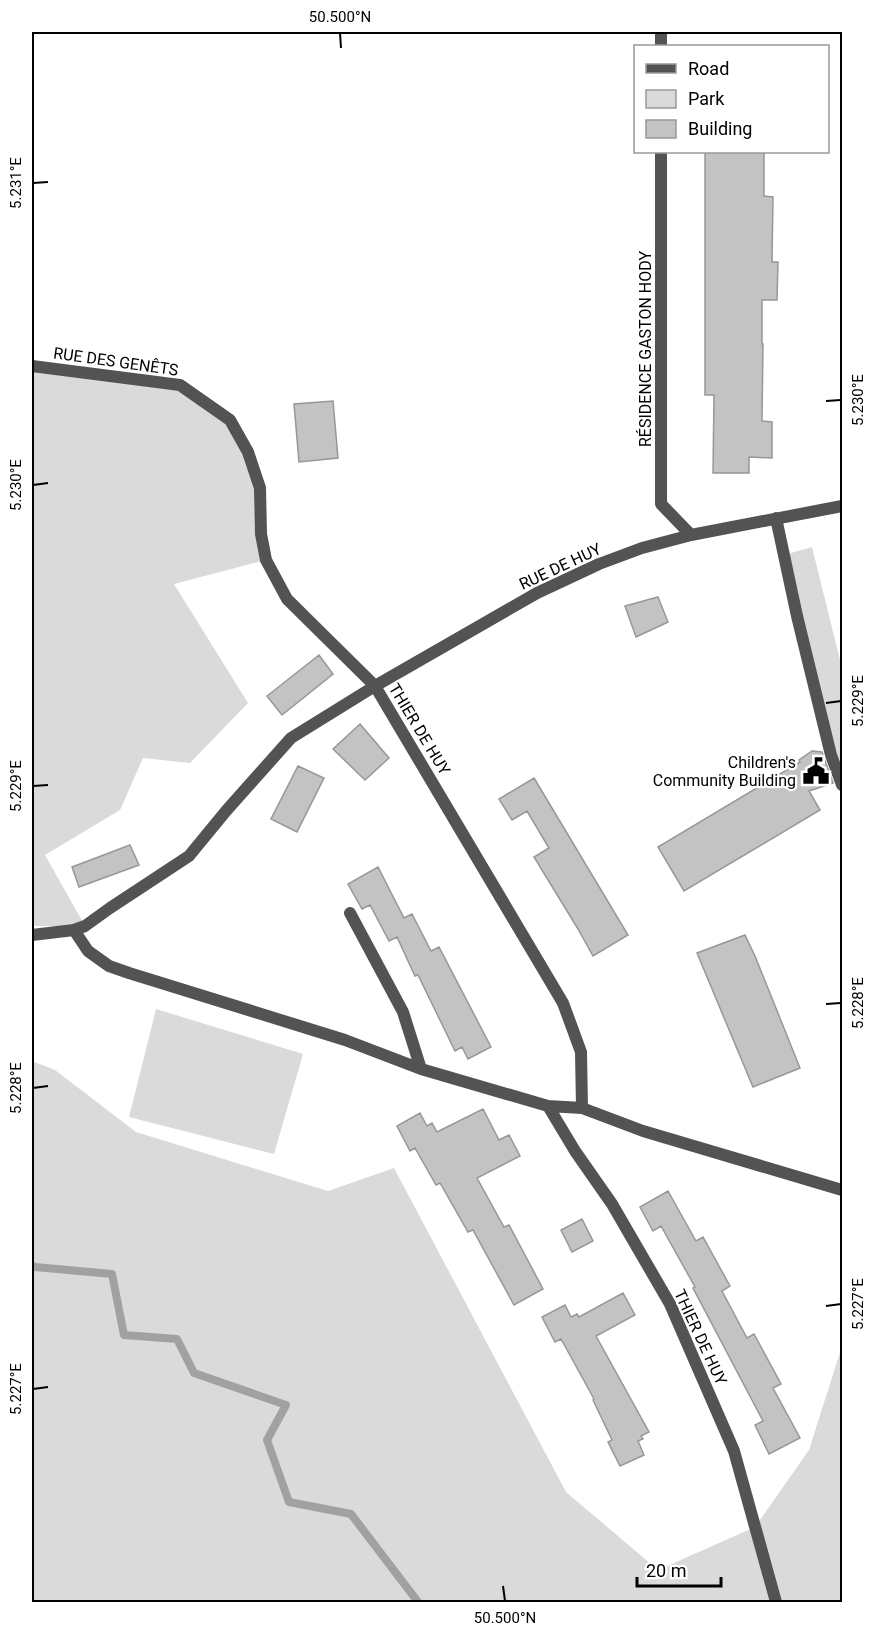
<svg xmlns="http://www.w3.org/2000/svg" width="874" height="1634" viewBox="0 0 874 1634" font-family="Roboto,sans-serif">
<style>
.green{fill:#dadada}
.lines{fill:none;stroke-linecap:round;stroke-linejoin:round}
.stream{stroke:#a1a1a1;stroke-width:8}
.building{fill:#c3c3c3;stroke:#979797;stroke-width:1.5}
.minor{stroke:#535353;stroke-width:12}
.ticks{fill:none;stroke:#000;stroke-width:2}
.labels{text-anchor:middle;stroke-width:4.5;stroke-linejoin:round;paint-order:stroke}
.street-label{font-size:16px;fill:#000;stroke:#fff}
.poi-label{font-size:16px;fill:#000;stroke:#fff;text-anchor:end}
.neatline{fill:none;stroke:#000;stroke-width:2}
.ticks-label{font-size:15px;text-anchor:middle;fill:#000}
</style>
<rect width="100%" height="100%" fill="#fff"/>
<path class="green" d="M 32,366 L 180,385 L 230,420 L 260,488 L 266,560 L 174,584 L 248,703 L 190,763 L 143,758 L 120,810 L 45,855 L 85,926 L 32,926 Z
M 812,547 L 842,668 L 842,785 L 784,555 Z
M 156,1009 L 303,1054 L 274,1154 L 129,1117 Z
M 32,1061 L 55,1070 L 136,1132 L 328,1191 L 394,1168 L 566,1492 L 658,1570 L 755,1527 L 809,1450 L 842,1346 L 842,1602 L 32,1602 Z"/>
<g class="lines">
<path class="stream" d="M 32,1265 L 35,1267 L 112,1274 L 124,1335 L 177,1339 L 194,1373 L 286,1405 L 267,1440 L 289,1502 L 351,1514 L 418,1602"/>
</g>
<path class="building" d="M 705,152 L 764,152 L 764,196 L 773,197 L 772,262 L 778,262 L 777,300 L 762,300 L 762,344 L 763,344 L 762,421 L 772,422 L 772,458 L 749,457 L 749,473 L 713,473 L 714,395 L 705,395 Z
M 333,401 L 338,458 L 299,462 L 294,404 Z
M 658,597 L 668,622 L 636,637 L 625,606 Z
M 319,655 L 333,674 L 282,715 L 267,696 Z
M 360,724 L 389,758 L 365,780 L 333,749 Z
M 812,751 L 822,752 L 833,783 L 809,791 L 820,810 L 684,891 L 658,847 L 800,762 L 799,760 Z
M 298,766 L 324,778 L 297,832 L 271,819 Z
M 534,778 L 628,935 L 593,956 L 578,929 L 534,857 L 549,848 L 527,811 L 512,820 L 499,799 Z
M 130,845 L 139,865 L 79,887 L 72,867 Z
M 378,867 L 404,918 L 412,914 L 431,951 L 439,947 L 491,1047 L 468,1059 L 462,1047 L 455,1051 L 418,975 L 415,976 L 397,937 L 389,941 L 370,905 L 362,909 L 348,884 Z
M 745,935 L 755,956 L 800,1068 L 753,1087 L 697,953 Z
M 483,1109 L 499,1140 L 509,1135 L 520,1156 L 477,1178 L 504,1227 L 509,1225 L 543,1289 L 514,1305 L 473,1230 L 468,1232 L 440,1183 L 436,1185 L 415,1148 L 410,1151 L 397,1126 L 420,1113 L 427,1126 L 432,1123 L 437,1132 Z
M 668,1191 L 696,1241 L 703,1237 L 730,1286 L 722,1291 L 747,1338 L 754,1334 L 781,1384 L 773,1388 L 800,1438 L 769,1454 L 755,1425 L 763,1421 L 693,1288 L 695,1287 L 661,1226 L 653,1231 L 640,1207 Z
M 582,1219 L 593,1241 L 572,1252 L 561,1230 Z
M 623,1293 L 635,1315 L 596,1336 L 649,1432 L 641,1436 L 643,1439 L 638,1441 L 644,1455 L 620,1466 L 608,1442 L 612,1440 L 593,1400 L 594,1399 L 561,1339 L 555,1342 L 542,1317 L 565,1305 L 571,1317 L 577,1314 L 579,1317 Z"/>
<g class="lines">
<path class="minor" d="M 661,32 L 661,46
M 661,152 L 661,504 L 691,535
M 32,366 L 180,385 L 230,420 L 248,452 L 260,488 L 261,534 L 266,560 L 287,599 L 375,686 L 563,1003 L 581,1052 L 582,1108
M 776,518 L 797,616 L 831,755 L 842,785
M 350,913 L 403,1012 L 421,1069
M 74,930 L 88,951 L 109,966 L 129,973 L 345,1040 L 421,1069 L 548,1106 L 582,1108 L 643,1131 L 842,1190
M 32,935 L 74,930 L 85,926 L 110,908 L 189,856 L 226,811 L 291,738 L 375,686 L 537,593 L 599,564 L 642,548 L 691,535 L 842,506
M 548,1106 L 575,1151 L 612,1204 L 670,1304 L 734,1451 L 776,1602"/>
</g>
<path class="ticks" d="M 340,33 L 341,48M 33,183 L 48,182M 826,401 L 841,400M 33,485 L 48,483M 826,703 L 841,701M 33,786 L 48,785M 826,1004 L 841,1003M 33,1088 L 48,1086M 826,1306 L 841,1304M 33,1389 L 48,1387M 503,1586 L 505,1601"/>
<defs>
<symbol id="civic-bare" viewBox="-9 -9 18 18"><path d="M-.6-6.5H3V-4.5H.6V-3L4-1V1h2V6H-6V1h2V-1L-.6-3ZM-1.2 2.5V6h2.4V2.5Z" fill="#000" stroke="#fff" stroke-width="2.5" paint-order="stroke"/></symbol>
</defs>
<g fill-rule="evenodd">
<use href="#civic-bare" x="797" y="752" width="38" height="38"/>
</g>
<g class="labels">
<g class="street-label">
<text transform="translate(645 349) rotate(-90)" y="6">RÉSIDENCE GASTON HODY</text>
<text transform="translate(116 361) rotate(8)" y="6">RUE DES GENÊTS</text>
<text transform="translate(560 566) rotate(-25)" y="6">RUE DE HUY</text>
<text transform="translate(420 729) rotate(59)" y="6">THIER DE HUY</text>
<text transform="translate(701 1337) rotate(65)" y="6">THIER DE HUY</text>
</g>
<g class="poi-label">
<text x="796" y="768">Children's<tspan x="796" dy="18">Community Building</tspan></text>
</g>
</g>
<rect width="874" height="1634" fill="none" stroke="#ffffff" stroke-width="66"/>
<rect x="634" y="45" width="195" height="108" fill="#ffffff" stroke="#999999" stroke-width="1.5"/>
<rect x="646" y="64" width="30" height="9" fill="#535353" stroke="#999999" stroke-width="1.5"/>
<text x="688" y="75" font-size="18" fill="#000000">Road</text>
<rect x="646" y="90" width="30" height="18" fill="#dadada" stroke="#999999" stroke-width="1.5"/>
<text x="688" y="105" font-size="18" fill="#000000">Park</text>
<rect x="646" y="120" width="30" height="18" fill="#c3c3c3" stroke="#999999" stroke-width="1.5"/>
<text x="688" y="135" font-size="18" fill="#000000">Building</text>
<path d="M637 1577v9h84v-9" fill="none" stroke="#000000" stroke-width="3"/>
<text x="646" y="1577" font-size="18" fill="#000000" stroke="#ffffff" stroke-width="4.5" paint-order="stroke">20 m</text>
<rect x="33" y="33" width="808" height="1568" class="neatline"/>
<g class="ticks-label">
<text x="340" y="22">50.500°N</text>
<text transform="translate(16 183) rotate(-90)" y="5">5.231°E</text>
<text transform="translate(858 400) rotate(-90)" y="5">5.230°E</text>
<text transform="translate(16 485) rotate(-90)" y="5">5.230°E</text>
<text transform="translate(858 701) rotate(-90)" y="5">5.229°E</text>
<text transform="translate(16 786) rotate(-90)" y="5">5.229°E</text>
<text transform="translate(858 1003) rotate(-90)" y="5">5.228°E</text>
<text transform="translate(16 1088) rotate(-90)" y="5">5.228°E</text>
<text transform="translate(858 1304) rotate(-90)" y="5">5.227°E</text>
<text transform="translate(16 1389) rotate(-90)" y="5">5.227°E</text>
<text x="505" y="1623">50.500°N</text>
</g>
</svg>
